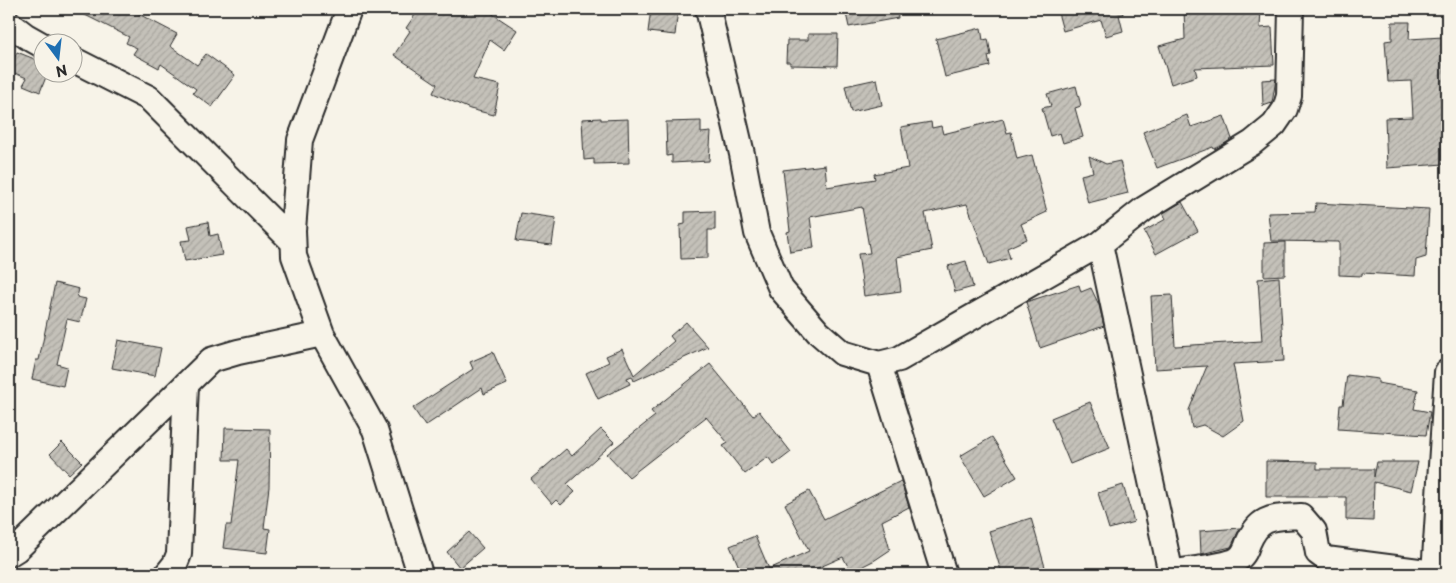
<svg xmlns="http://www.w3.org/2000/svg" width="1456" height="583" viewBox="0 0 1456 583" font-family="'Playpen Sans',sans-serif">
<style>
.building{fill:url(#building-hatch);stroke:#2b2b2b}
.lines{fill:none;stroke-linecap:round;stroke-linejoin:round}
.street-casing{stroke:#2b2b2b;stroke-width:28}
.street{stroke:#f7f3e8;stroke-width:24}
</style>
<defs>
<pattern id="building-hatch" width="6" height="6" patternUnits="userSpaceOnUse" patternTransform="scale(1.25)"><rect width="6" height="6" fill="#c4c1b9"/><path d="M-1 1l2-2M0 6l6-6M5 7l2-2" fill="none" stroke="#a9a69f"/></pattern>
</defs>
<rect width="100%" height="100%" fill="#f7f3e8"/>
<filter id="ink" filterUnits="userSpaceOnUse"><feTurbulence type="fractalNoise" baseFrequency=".02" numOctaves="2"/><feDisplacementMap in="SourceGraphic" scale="10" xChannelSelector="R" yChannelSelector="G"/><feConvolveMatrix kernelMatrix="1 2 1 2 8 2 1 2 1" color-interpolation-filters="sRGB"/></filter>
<g filter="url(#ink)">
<path class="building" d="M 73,9 L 129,9 L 177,34 L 170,46 L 197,65 L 206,54 L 235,75 L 212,107 L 193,93 L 196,89 L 161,64 L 159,68 L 133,54 L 137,48 L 126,43 L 129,37 Z
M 419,9 L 485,9 L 517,30 L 504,50 L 490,40 L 473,79 L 500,85 L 494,115 L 470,109 L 433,93 L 437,84 L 394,55 L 410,31 L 406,28 Z
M 651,9 L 678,9 L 675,35 L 648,32 Z
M 845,9 L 897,9 L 898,18 L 849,27 Z
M 1057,9 L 1122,9 L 1123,14 L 1119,15 L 1123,31 L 1106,36 L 1101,20 L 1063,31 Z
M 1184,9 L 1261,9 L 1260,28 L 1272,27 L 1274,65 L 1195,68 L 1197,76 L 1171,84 L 1159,46 L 1185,39 Z
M 1392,22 L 1410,22 L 1409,39 L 1443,37 L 1447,96 L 1441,97 L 1444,164 L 1387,168 L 1385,118 L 1413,117 L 1411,81 L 1388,82 L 1385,41 L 1392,40 Z
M 981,28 L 983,40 L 988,39 L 991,55 L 988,56 L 990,66 L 945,77 L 936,39 Z
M 808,34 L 838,34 L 837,66 L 790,65 L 790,62 L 786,62 L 787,40 L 808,40 Z
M 17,52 L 42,62 L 42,72 L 48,72 L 40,92 L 23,85 L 27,78 L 9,71 Z
M 877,79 L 882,105 L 851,112 L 845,86 Z
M 1276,79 L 1272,103 L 1263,106 L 1262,80 Z
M 1076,86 L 1081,106 L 1075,108 L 1083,137 L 1063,143 L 1060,133 L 1050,136 L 1042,108 L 1051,106 L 1047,94 Z
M 1187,115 L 1191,127 L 1224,116 L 1232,139 L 1219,147 L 1214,149 L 1213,147 L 1157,168 L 1143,132 Z
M 601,118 L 601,120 L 628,119 L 629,163 L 594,164 L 594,159 L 584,160 L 582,119 Z
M 1003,119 L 1007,133 L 1011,132 L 1017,159 L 1032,155 L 1047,212 L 1021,224 L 1027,239 L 1007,248 L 1010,258 L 989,264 L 967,204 L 925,213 L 932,250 L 897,257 L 901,291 L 864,296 L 858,254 L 870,253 L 862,207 L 810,217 L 814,248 L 790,252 L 787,232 L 790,231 L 783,170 L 825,165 L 827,187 L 875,179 L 874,174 L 908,168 L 901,127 L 931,122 L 932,128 L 941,126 L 943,134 Z
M 701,121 L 701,133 L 711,132 L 709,161 L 672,163 L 672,155 L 667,156 L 666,122 Z
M 1089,156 L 1106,164 L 1120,161 L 1128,193 L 1088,203 L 1081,175 L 1093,172 Z
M 1182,202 L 1198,231 L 1156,254 L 1144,231 L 1166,219 L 1163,213 Z
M 1316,203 L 1429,209 L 1426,257 L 1416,260 L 1415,276 L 1362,273 L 1362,276 L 1339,275 L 1339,242 L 1271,241 L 1268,213 L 1315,212 Z
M 715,211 L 715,230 L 708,230 L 708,258 L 681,259 L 680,225 L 685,224 L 685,212 Z
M 521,213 L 556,218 L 552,245 L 516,241 Z
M 208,222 L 210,236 L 218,234 L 222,255 L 185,261 L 181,241 L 191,240 L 188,226 Z
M 1285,242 L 1285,275 L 1264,276 L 1264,243 Z
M 966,261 L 973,287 L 955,292 L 948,266 Z
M 1279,277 L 1284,361 L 1233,364 L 1244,421 L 1223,436 L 1203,425 L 1192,428 L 1189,410 L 1207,366 L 1155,369 L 1151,296 L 1172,295 L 1175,346 L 1262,341 L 1258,279 Z
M 55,283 L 79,289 L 77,297 L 86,299 L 80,322 L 67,319 L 57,364 L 67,367 L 63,386 L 32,379 L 36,360 L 39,360 Z
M 1079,285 L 1081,292 L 1091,288 L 1099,305 L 1104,326 L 1040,348 L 1026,302 Z
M 686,322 L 708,347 L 634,381 L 632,376 L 627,378 L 630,384 L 598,399 L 586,373 L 609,362 L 606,356 L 622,349 L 634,375 L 674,341 L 670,336 Z
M 118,340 L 161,348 L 155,376 L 112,368 Z
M 493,352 L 507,384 L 484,394 L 482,388 L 425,426 L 413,408 L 473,369 L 470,362 Z
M 710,364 L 753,416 L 759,411 L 791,452 L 774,465 L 768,457 L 745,474 L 723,446 L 728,443 L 706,417 L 629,477 L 607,454 L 655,416 L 651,411 Z
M 1347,375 L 1378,379 L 1378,383 L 1418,390 L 1414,409 L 1430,412 L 1426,435 L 1338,429 L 1340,405 L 1343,405 Z
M 1090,402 L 1110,448 L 1070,464 L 1051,418 Z
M 225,428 L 270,429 L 269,487 L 264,528 L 270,529 L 267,553 L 223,548 L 226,525 L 231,525 L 239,460 L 224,460 Z
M 601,429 L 614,442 L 567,484 L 575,492 L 561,505 L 556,500 L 552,504 L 531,479 L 566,449 L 572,456 Z
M 992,437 L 1017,477 L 984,496 L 960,456 Z
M 62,442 L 82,462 L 69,474 L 50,454 Z
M 1266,461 L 1317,462 L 1317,469 L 1374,469 L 1374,477 L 1377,462 L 1418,462 L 1411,491 L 1374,482 L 1373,521 L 1346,520 L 1346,497 L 1266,497 Z
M 901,481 L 909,507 L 882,521 L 890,550 L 875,560 L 851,572 L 843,557 L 804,574 L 742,574 L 730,546 L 755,536 L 769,569 L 809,551 L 785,504 L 809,491 L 824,519 Z
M 1123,485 L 1134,522 L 1109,529 L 1098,493 Z
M 1031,518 L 1047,574 L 1002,574 L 989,531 Z
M 1240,528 L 1231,547 L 1201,554 L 1200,531 Z
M 469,532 L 483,548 L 460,568 L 447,552 Z"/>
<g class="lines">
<defs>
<path id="street" d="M 349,9 L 300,140 L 293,230 L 294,256 L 322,334 L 375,430 L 420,574
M 708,9 L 742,154 L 757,233 L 781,289 L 818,332 L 842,353 L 879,364 L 899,359 L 1100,244 L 1144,209 L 1252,143 L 1274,125 L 1285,109 L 1289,96 L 1291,9
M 9,23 L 26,36 L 42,45
M 72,59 L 149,98 L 293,242
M 1100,244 L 1171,574
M 879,364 L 944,574
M 9,554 L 17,549 L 211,360 L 238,352 L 322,334
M 1170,573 C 1185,570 1228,566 1238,559 C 1244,555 1246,549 1248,543 C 1260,515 1273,518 1301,516 L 1314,531 L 1318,553 L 1326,559 L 1434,573
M 167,574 L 175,564 L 179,554 L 186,384
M 1434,574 L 1447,372"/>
</defs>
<use href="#street" class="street-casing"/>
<use href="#street" class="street"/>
</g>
</g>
<rect width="1456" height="583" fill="none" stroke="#f7f3e8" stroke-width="30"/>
<rect x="15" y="15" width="1426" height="553" fill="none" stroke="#2b2b2b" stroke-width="2" filter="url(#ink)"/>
<g transform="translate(58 58) rotate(165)"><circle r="24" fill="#f7f3e8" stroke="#a5a39c"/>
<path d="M0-4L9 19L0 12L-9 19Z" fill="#1f6fb2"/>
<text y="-8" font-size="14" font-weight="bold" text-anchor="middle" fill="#2b2b2b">N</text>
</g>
</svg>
